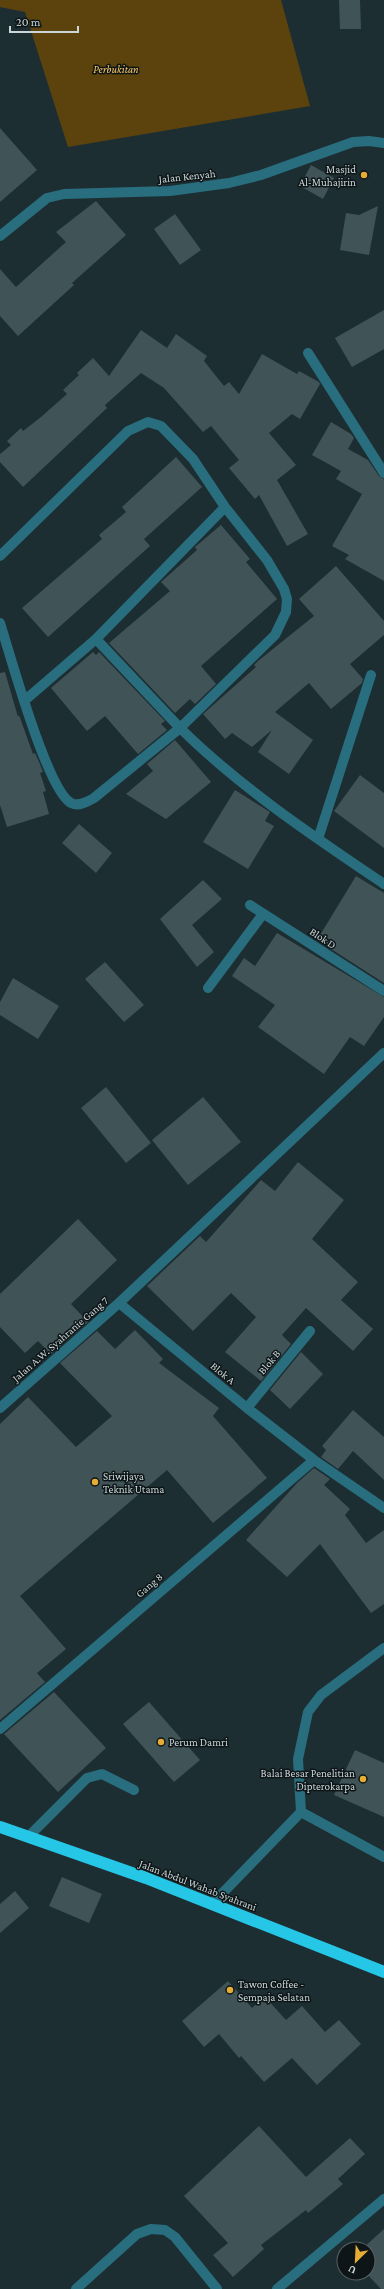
<svg xmlns="http://www.w3.org/2000/svg" width="384" height="2289" viewBox="0 0 384 2289" font-family="'Crimson Pro',serif">
<style>
.green{fill:#5c430d}
.building{fill:#405357}
.lines{fill:none;stroke-linecap:round;stroke-linejoin:round}
.minor{stroke:#296e7e;stroke-width:10}
.highway{stroke:#26c6e6;stroke-width:12}
.poi-dot{fill:#e5ad35;stroke:#0d1517;stroke-width:1.5}
.labels{text-anchor:middle;stroke-width:3;stroke-linejoin:round;paint-order:stroke}
.park-label{font-size:11px;font-style:italic;fill:#fdc965;stroke:#0d1517}
.poi-label{font-size:11px;fill:#cbd6d9;stroke:#0d1517;text-anchor:start}
.street-label{font-size:11px;fill:#cbd6d9;stroke:#0d1517}
</style>
<rect width="100%" height="100%" fill="#1d2e33"/>
<path class="green" d="M 0,0 L 281,0 L 310,106 L 68,147 L 25,12 L 0,7 Z"/>
<path class="building" d="M 339,0 L 360,0 L 361,29 L 340,29 Z
M 0,128 L 37,170 L 0,202 Z
M 311,165 L 334,178 L 323,199 L 300,186 Z
M 96,201 L 126,235 L 72,283 L 74,285 L 18,336 L 0,316 L 0,269 L 16,287 L 66,242 L 56,232 Z
M 378,206 L 369,255 L 340,250 L 346,213 L 359,215 Z
M 175,214 L 201,250 L 180,265 L 154,229 Z
M 384,310 L 384,349 L 352,367 L 335,338 Z
M 141,330 L 167,348 L 176,334 L 207,356 L 204,361 L 224,386 L 229,382 L 239,394 L 262,354 L 297,374 L 299,371 L 319,382 L 320,384 L 300,419 L 292,414 L 269,433 L 296,465 L 277,480 L 308,534 L 287,546 L 259,495 L 255,499 L 229,468 L 239,460 L 211,426 L 203,432 L 164,388 L 141,373 L 105,405 L 107,408 L 23,487 L 0,462 L 0,454 L 11,445 L 7,441 L 21,428 L 23,431 L 41,417 L 67,394 L 63,390 L 79,375 L 77,373 L 93,358 L 109,376 Z
M 331,422 L 351,434 L 354,438 L 348,449 L 368,460 L 379,476 L 384,479 L 384,581 L 345,559 L 349,555 L 332,546 L 362,494 L 336,479 L 341,471 L 312,455 Z
M 176,457 L 202,487 L 144,539 L 150,546 L 48,637 L 22,608 L 102,539 L 99,535 L 126,512 L 122,507 Z
M 221,525 L 250,559 L 246,562 L 277,599 L 201,666 L 216,684 L 195,704 L 190,699 L 175,713 L 109,643 L 170,591 L 161,582 L 197,550 L 195,547 Z
M 336,566 L 384,621 L 384,635 L 350,664 L 363,679 L 362,683 L 331,709 L 309,683 L 275,712 L 313,740 L 289,774 L 258,752 L 272,730 L 252,747 L 232,733 L 225,739 L 203,714 L 256,667 L 254,665 L 258,661 L 314,616 L 299,599 Z
M 93,652 L 96,655 L 99,652 L 165,721 L 161,724 L 167,730 L 138,754 L 105,716 L 87,731 L 51,688 Z
M 5,672 L 18,717 L 19,715 L 33,754 L 35,753 L 40,764 L 43,772 L 40,773 L 46,791 L 43,792 L 49,814 L 7,827 L 0,805 L 0,673 Z
M 175,740 L 211,782 L 166,819 L 126,794 L 153,771 L 147,764 Z
M 360,775 L 384,793 L 384,848 L 334,811 Z
M 235,790 L 270,812 L 265,821 L 274,826 L 248,869 L 203,842 Z
M 79,824 L 112,853 L 96,873 L 62,843 Z
M 356,876 L 384,893 L 384,983 L 317,940 Z
M 203,880 L 222,899 L 192,925 L 214,952 L 197,967 L 160,919 Z
M 277,933 L 384,997 L 384,1017 L 364,1046 L 350,1037 L 324,1074 L 258,1027 L 275,1005 L 232,976 L 244,958 L 255,966 Z
M 105,962 L 144,1005 L 124,1022 L 85,979 Z
M 13,978 L 59,1006 L 38,1039 L 0,1015 L 0,1002 Z
M 106,1087 L 151,1143 L 126,1163 L 81,1108 Z
M 203,1097 L 241,1142 L 188,1185 L 152,1140 Z
M 298,1162 L 344,1200 L 312,1239 L 358,1282 L 341,1300 L 373,1329 L 353,1351 L 306,1308 L 282,1335 L 291,1344 L 261,1381 L 225,1352 L 256,1317 L 231,1293 L 193,1331 L 147,1286 L 200,1236 L 206,1242 L 261,1180 L 275,1191 Z
M 78,1219 L 117,1260 L 71,1304 L 88,1322 L 51,1354 L 38,1341 L 25,1353 L 0,1327 L 0,1294 Z
M 135,1330 L 163,1359 L 159,1363 L 219,1408 L 213,1416 L 267,1478 L 213,1523 L 167,1470 L 20,1596 L 66,1649 L 37,1673 L 45,1682 L 0,1720 L 0,1424 L 28,1397 L 76,1447 L 112,1416 L 60,1363 L 97,1331 L 115,1349 Z
M 301,1352 L 323,1374 L 290,1409 L 270,1390 Z
M 353,1410 L 384,1437 L 384,1480 L 353,1451 L 338,1469 L 321,1457 L 326,1450 L 322,1446 Z
M 314,1468 L 330,1479 L 324,1485 L 350,1509 L 345,1515 L 366,1543 L 384,1530 L 384,1604 L 371,1613 L 320,1544 L 287,1577 L 246,1540 L 297,1483 Z
M 54,1692 L 106,1748 L 58,1792 L 4,1734 Z
M 149,1702 L 200,1760 L 174,1782 L 123,1724 Z
M 355,1750 L 384,1763 L 384,1817 L 334,1795 Z
M 62,1877 L 102,1894 L 89,1923 L 49,1906 Z
M 15,1891 L 29,1908 L 0,1933 L 0,1904 Z
M 228,1981 L 252,2008 L 265,1997 L 286,2020 L 302,2006 L 325,2032 L 339,2020 L 361,2044 L 317,2085 L 292,2058 L 264,2082 L 241,2056 L 239,2058 L 219,2034 L 204,2047 L 182,2021 Z
M 259,2126 L 306,2177 L 350,2138 L 365,2154 L 338,2179 L 343,2184 L 308,2213 L 306,2210 L 261,2245 L 264,2249 L 233,2277 L 213,2255 L 228,2243 L 184,2196 Z
M 384,2229 L 384,2289 L 381,2289 L 366,2273 L 368,2273 L 368,2249 L 362,2249 Z"/>
<g class="lines">
<path class="minor" d="M 0,236 L 47,198 L 64,194 L 170,191 L 229,183 L 261,175 L 353,142 L 369,141 L 384,143
M 308,353 L 384,473
M 0,556 L 128,431 L 148,422 L 161,426 L 193,459 L 225,507 L 267,560 L 284,589 L 287,599 L 286,612 L 275,635 L 180,728 L 96,639
M 0,623 C 10,654 47,790 71,803 C 78,807 87,802 94,798 L 180,728 C 241,788 313,836 384,884
M 24,701 L 96,639 L 225,507
M 318,839 L 371,675
M 250,905 L 384,991
M 208,988 L 263,914
M 119,1303 L 247,1408 L 314,1460 L 384,1508
M 0,1408 L 119,1303 L 384,1053
M 247,1408 L 310,1331
M 0,1729 L 314,1460
M 301,1812 L 298,1759 L 308,1712 L 321,1695 L 384,1648
M 301,1812 L 384,1857
M 29,1836 L 87,1778 L 102,1774 L 134,1790
M 212,1904 L 301,1812
M 76,2289 L 137,2234 L 151,2229 L 165,2230 L 175,2237 L 217,2289
M 277,2289 L 384,2199"/>
<path class="highway" d="M 0,1827 L 146,1878 L 384,1972"/>
</g>
<g class="poi-dot">
<circle cx="364" cy="175" r="4"/>
<circle cx="95" cy="1482" r="4"/>
<circle cx="161" cy="1742" r="4"/>
<circle cx="363" cy="1779" r="4"/>
<circle cx="230" cy="1990" r="4"/>
</g>
<g class="labels">
<g class="park-label">
<text x="116" y="73">Perbukitan</text>
</g>
<g class="poi-label">
<text x="356" y="173" text-anchor="end">Masjid<tspan x="356" dy="13">Al-Muhajirin</tspan></text>
<text x="103" y="1480">Sriwijaya<tspan x="103" dy="13">Teknik Utama</tspan></text>
<text x="169" y="1746">Perum Damri</text>
<text x="355" y="1777" text-anchor="end">Balai Besar Penelitian<tspan x="355" dy="13">Dipterokarpa</tspan></text>
<text x="238" y="1988">Tawon Coffee -<tspan x="238" dy="13">Sempaja Selatan</tspan></text>
</g>
<g class="street-label">
<text transform="translate(187 176) rotate(-6)" y="4">Jalan Kenyah</text>
<text transform="translate(323 938) rotate(33)" y="4">Blok D</text>
<text transform="translate(60 1339) rotate(-41)" y="4">Jalan A.W. Syahranie Gang 7</text>
<text transform="translate(269 1362) rotate(-50)" y="4">Blok B</text>
<text transform="translate(223 1373) rotate(39)" y="4">Blok A</text>
<text transform="translate(149 1585) rotate(-41)" y="4">Gang 8</text>
<text transform="translate(198 1885) rotate(21)" y="4">Jalan Abdul Wahab Syahrani</text>
</g>
</g>
<g transform="translate(356 2261) rotate(204)"><circle r="19" fill="#0d1517" stroke="#596265"/>
<path d="M0-3L7 15L0 10L-7 15Z" fill="#e5ad35"/>
<text y="-6" font-size="11" font-weight="bold" text-anchor="middle" fill="#cbd6d9">U</text>
</g>
<path d="M10 26v6h68v-6" fill="none" stroke="#cbd6d9" stroke-width="2"/>
<text x="16" y="26" font-size="12" fill="#cbd6d9" stroke="#0d1517" stroke-width="3" paint-order="stroke">20 m</text>
</svg>
